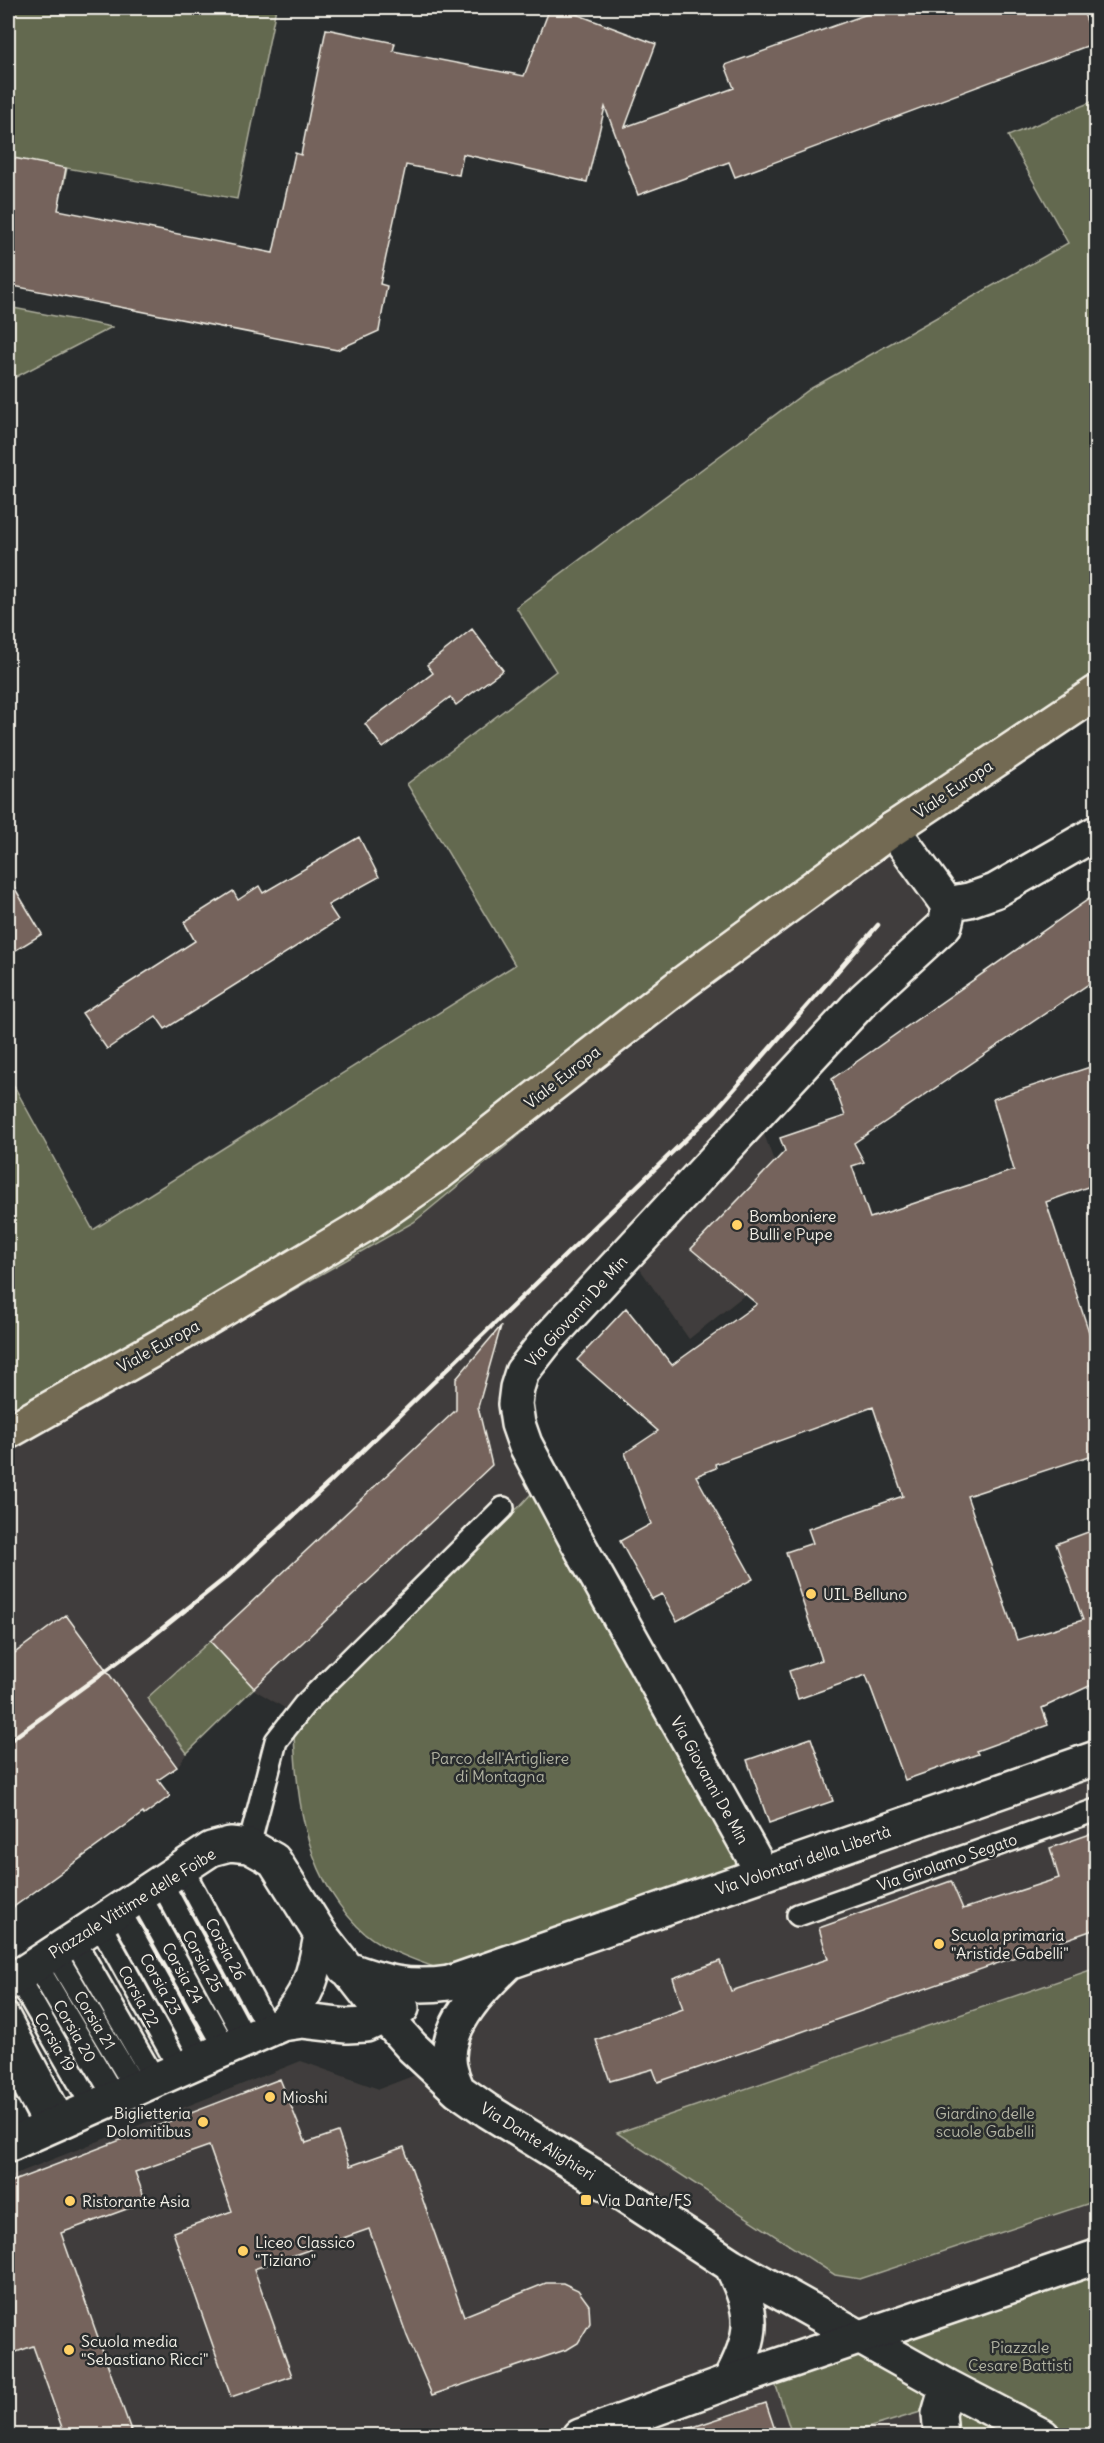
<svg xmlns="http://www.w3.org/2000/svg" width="1104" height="2443" viewBox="0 0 1104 2443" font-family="Delius,sans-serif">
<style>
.built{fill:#403e3c}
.green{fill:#63694f;stroke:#acad9c;stroke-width:1.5}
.building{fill:#74645b;stroke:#f4f1e8;stroke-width:1.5}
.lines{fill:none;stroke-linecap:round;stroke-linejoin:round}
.service-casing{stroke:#f4f1e8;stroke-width:26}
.minor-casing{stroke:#f4f1e8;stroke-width:38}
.secondary-casing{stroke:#f4f1e8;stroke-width:38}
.primary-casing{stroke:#f4f1e8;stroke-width:38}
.service{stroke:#2a2d2e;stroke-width:21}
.minor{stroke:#2a2d2e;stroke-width:33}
.secondary{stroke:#2a2d2e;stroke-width:33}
.primary{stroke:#736b52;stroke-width:33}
.rail{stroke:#f4f1e8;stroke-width:4.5}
.poi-dot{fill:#ffd166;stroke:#2a2d2e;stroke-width:2}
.labels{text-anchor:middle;stroke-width:5;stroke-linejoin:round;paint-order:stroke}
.street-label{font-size:16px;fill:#f4f1e8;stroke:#2a2d2e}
.poi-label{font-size:16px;fill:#f4f1e8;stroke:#2a2d2e;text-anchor:start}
.park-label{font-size:16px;fill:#b3b4a3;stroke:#2a2d2e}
</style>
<rect width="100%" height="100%" fill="#2a2d2e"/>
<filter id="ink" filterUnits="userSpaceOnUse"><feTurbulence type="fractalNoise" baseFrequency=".0167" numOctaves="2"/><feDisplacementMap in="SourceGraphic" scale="12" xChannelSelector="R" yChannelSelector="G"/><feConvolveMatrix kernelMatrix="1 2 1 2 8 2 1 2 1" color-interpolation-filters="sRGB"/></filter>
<g filter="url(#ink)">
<path class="built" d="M 891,844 L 956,934 L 763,1131 L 805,1247 L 689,1339 L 635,1262 L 530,1374 L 524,1422 L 542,1482 L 520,1506 L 293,1713 L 253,1689 L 190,1749 L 177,1767 L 8,1889 L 8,1450 L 414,1222 L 609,1061 Z
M 1096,1752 L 1096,2251 L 768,2361 L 792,2435 L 8,2436 L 8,2177 L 301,2061 L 379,2089 L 462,2057 L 442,1970 Z
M 925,2411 L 936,2436 L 844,2436 Z"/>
<path class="green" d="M 8,8 L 276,8 L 237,199 L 67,168 L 63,187 L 8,176 Z
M 1096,100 L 1096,679 L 891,844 L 609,1061 L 414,1222 L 8,1450 L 8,1075 L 93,1230 L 515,965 L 407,784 L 556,671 L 516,607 L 810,389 L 1068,243 L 1008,136 Z
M 8,307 L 112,327 L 8,381 Z
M 542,1482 L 765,1867 L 442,1970 C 413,1959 379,1949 357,1926 C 300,1867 296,1789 293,1713 L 520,1506 Z
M 210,1641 L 254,1688 L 187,1753 L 147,1698 Z
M 1096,1968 L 1096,2201 L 860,2279 L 835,2275 L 617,2133 Z
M 1096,2251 L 1096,2435 L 936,2435 L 924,2411 L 844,2435 L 792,2435 L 768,2361 Z"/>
<path class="building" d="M 550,8 L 560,8 L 656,44 L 625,127 L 734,88 L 725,65 L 884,8 L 1082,8 L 1095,43 L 735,177 L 729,162 L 638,195 L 605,107 L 587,182 L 463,154 L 459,175 L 406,165 L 380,284 L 387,286 L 379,331 L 337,350 L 8,285 L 8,157 L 66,168 L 58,210 L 273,253 L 295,153 L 301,155 L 326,29 L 395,43 L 393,51 L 524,76 Z
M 472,629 L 503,670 L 456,705 L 450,697 L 383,748 L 365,724 L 433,673 L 427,665 Z
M 359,837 L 379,877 L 328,905 L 338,920 L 165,1029 L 156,1016 L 107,1049 L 82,1013 L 195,941 L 184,922 L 233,891 L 238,900 L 259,886 L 263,893 Z
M 8,877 L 42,934 L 8,955 Z
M 1096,894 L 1096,979 L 854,1143 L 864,1162 L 852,1166 L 870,1218 L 1014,1170 L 993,1099 L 1096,1065 L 1096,1184 L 1046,1202 L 1096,1353 L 1096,1454 L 967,1496 L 1017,1640 L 1083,1620 L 1056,1544 L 1096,1529 L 1096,1683 L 1042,1708 L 1048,1725 L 976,1751 L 978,1754 L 905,1780 L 866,1675 L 798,1699 L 789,1671 L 822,1660 L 786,1552 L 813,1543 L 808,1529 L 903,1496 L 873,1407 L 715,1464 L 716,1468 L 696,1476 L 753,1579 L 677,1621 L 662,1594 L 652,1599 L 620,1541 L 651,1524 L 625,1453 L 658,1431 L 577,1360 L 626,1308 L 672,1365 L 757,1304 L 691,1249 L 785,1151 L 780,1138 L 845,1116 L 832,1079 Z
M 501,1326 L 478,1407 L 492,1465 L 254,1688 L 210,1641 L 456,1410 L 456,1379 Z
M 66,1615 L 177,1767 L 158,1780 L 170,1796 L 144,1815 L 143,1813 L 8,1911 L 8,1658 Z
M 811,1738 L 833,1801 L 769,1823 L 747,1760 Z
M 1096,1832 L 1096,1929 L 658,2082 L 653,2069 L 610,2081 L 596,2040 L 683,2009 L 673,1978 L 720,1961 L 731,1991 L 828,1959 L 819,1928 L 951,1881 L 963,1909 L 1059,1878 L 1050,1848 Z
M 280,2079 L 306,2143 L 338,2132 L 350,2166 L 404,2147 L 464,2316 L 546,2283 L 563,2283 L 578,2290 L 589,2305 L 590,2323 L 578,2343 L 568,2349 L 432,2395 L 407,2336 L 369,2229 L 254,2269 L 292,2376 L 231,2397 L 173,2232 L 232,2211 L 209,2146 L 135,2172 L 146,2202 L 61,2233 L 133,2436 L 65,2436 L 33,2346 L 8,2355 L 8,2183 Z
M 766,2403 L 777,2436 L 685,2436 L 684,2430 Z"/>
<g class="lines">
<defs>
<path id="service" d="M 249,1846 L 276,1741 L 304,1705 L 503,1508
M 182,1868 L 269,2030
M 161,1882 L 246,2040
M 140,1896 L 226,2049
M 119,1910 L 202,2059
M 798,1915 L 1096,1810
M 99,1923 L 180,2069
M 74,1940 L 155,2080
M 54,1952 L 136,2089
M 36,1964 L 115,2098
M 17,1976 L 93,2107
M 8,2014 L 64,2120
M 8,2058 L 46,2128
M 8,2107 L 24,2138"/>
<path id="minor" d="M 947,904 L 969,900 L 995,891 L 1096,833
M 763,1874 L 574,1536 L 525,1444 L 518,1424 L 515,1404 L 517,1388 L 522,1372 L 547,1340 L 864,999 L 945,925 L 947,917 L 947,904 L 893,829
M 345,1968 C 382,1982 409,1989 449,1983 L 1096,1758
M 8,1983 L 211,1849 L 230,1844 L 249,1846 L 274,1860 L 321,1935 L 386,2018 L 412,2047 L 458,2090 L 488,2111 L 618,2191 L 731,2265 L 947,2386 L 1043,2436
M 282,2024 C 310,1994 314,1974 321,1935
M 458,2090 C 454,2080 449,2071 449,2059 C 448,2023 481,1989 506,1965
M 8,2145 L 282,2024 L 303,2021 L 347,2026 L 366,2025 L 402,2008
M 729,2382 C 756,2333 755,2314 731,2265
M 941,2436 L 939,2414 L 947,2386"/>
<path id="secondary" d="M 580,2436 L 729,2382 L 1096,2257"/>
<path id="primary" d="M 8,1432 L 204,1321 L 368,1223 L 438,1174 L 683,983 L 893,829 L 1096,693"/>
</defs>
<use href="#service" class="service-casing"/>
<use href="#minor" class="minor-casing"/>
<use href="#secondary" class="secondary-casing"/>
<use href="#primary" class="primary-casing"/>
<use href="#service" class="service"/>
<use href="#minor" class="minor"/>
<use href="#secondary" class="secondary"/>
<use href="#primary" class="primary"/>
<path class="rail" d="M 8,1742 L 149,1639 L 228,1576 L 329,1483 L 714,1112 L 878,925"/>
</g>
</g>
<g class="poi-dot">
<circle cx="737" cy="1225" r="6"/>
<circle cx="811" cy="1594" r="6"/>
<circle cx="939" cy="1944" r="6"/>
<circle cx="270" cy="2097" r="6"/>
<circle cx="203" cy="2122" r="6"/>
<rect x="580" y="2194" width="12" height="12" rx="3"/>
<circle cx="70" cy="2201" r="6"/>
<circle cx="243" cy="2251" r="6"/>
<circle cx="69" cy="2350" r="6"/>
</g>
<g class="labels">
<g class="street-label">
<text transform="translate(953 789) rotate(-34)" y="6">Viale Europa</text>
<text transform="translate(562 1077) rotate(-38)" y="6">Viale Europa</text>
<text transform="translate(576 1311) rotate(-48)" y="6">Via Giovanni De Min</text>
<text transform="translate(158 1346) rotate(-29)" y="6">Viale Europa</text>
<text transform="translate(710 1780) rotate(61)" y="6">Via Giovanni De Min</text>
<text transform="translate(803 1860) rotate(-19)" y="6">Via Volontari della Libertà</text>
<text transform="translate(947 1862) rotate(-19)" y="6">Via Girolamo Segato</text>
<text transform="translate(132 1903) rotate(-32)" y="6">Piazzale Vittime delle Foibe</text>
<text transform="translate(226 1949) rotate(62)" y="6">Corsia 26</text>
<text transform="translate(203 1961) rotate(62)" y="6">Corsia 25</text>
<text transform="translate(183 1973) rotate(61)" y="6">Corsia 24</text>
<text transform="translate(161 1984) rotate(61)" y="6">Corsia 23</text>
<text transform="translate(139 1996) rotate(61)" y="6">Corsia 22</text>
<text transform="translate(95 2020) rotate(59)" y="6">Corsia 21</text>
<text transform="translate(75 2031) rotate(60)" y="6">Corsia 20</text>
<text transform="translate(55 2042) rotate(60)" y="6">Corsia 19</text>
<text transform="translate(538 2141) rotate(32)" y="6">Via Dante Alighieri</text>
</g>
<g class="poi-label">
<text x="749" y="1222">Bomboniere<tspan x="749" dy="18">Bulli e Pupe</tspan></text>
<text x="823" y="1600">UIL Belluno</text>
<text x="951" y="1941">Scuola primaria<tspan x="951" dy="18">"Aristide Gabelli"</tspan></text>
<text x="282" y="2103">Mioshi</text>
<text x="191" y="2119" text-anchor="end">Biglietteria<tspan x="191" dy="18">Dolomitibus</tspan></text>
<text x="598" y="2206">Via Dante/FS</text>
<text x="82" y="2207">Ristorante Asia</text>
<text x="255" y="2248">Liceo Classico<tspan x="255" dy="18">"Tiziano"</tspan></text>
<text x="81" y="2347">Scuola media<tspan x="81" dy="18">"Sebastiano Ricci"</tspan></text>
</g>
<g class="park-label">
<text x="500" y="1764">Parco dell'Artigliere<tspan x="500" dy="18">di Montagna</tspan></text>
<text x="985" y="2119">Giardino delle<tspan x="985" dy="18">scuole Gabelli</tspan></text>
<text x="1020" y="2353">Piazzale<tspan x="1020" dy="18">Cesare Battisti</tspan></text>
</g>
</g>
<rect width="1104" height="2443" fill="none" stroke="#2a2d2e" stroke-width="30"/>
<rect x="15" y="15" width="1074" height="2413" fill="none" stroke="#f4f1e8" stroke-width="2" filter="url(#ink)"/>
</svg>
